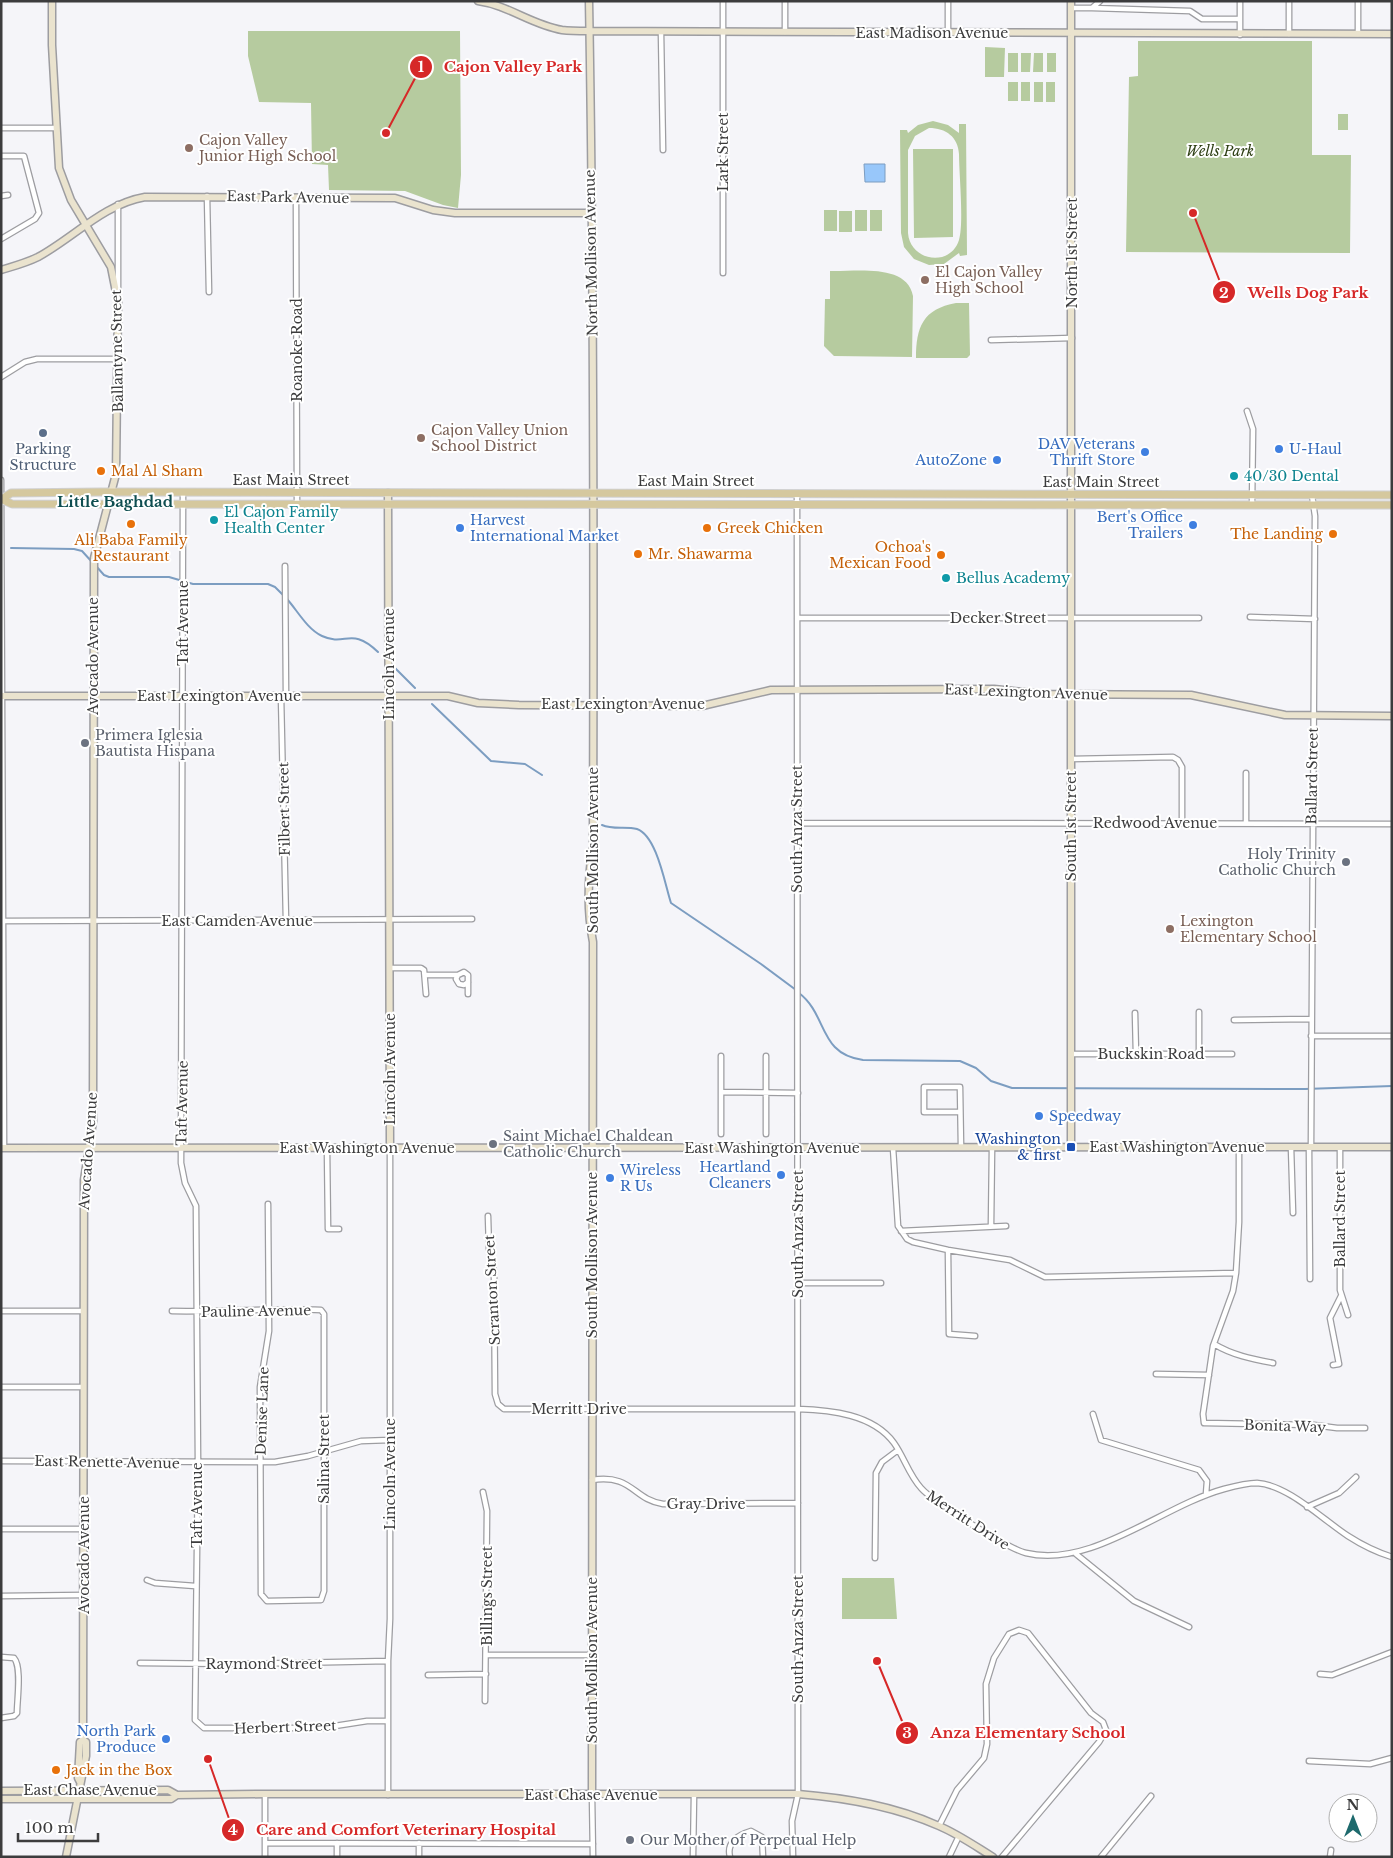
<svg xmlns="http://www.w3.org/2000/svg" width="1393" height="1858" viewBox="0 0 1393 1858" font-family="'Libre Baskerville',serif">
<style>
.green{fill:#b6cb9f;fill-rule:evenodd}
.water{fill:#98c7fa;stroke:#7c9dc1}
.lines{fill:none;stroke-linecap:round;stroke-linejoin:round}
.stream{stroke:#7c9dc1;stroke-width:2}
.street-casing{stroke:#9d9da1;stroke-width:7}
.secondary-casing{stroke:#9d9da1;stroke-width:9}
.primary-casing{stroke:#d0d0d0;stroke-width:9}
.street{stroke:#fff;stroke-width:4.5}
.secondary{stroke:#eae3ce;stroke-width:6}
.primary{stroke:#d5c89e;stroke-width:7}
.education-dot{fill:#8d6e63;stroke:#fff;stroke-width:2}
.service-dot{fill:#5c6f8a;stroke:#fff;stroke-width:2}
.shop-dot{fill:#3f7fe0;stroke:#fff;stroke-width:2}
.food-dot{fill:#e8710a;stroke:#fff;stroke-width:2}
.culture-dot{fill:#0f9aa8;stroke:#fff;stroke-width:2}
.worship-dot{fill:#6b7280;stroke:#fff;stroke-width:2}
.transit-dot{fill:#1a4fb4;stroke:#fff;stroke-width:2}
.labels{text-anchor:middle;stroke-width:4;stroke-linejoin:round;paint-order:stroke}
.street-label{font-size:14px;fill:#3c3c3d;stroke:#fff}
.education-label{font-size:14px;fill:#785e54;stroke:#fff;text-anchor:start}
.park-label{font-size:14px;font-style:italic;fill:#2e3f14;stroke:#fff}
.shop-label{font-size:14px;fill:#366cbe;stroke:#fff;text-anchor:end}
.service-label{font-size:14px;fill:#4e5e75;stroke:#fff}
.food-label{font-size:14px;fill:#c56008;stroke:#fff;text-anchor:start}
.culture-label{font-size:14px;fill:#0d838f;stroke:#fff;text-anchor:start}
.worship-label{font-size:14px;fill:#5b616d;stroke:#fff;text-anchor:start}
.transit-label{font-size:14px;fill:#164399;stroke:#fff;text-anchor:end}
.neighbourhood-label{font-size:15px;font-weight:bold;fill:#0f4e50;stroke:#fff}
.leader{fill:none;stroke:#d62828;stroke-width:2}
.callout-dot{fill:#d62828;stroke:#fff;stroke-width:2}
.mark-label{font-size:15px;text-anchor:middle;font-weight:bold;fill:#fff}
.callout-label{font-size:15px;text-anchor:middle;font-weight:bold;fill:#d62828;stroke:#fff;stroke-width:4;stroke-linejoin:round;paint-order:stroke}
</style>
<rect width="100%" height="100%" fill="#f5f5f9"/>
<path class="green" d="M 248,31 L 460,31 L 461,175 L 458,208 L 443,205 L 405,191 L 329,190 L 328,165 L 312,164 L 311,103 L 259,102 L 248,56 Z
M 1138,41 L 1312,41 L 1312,155 L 1351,155 L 1350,253 L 1126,252 L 1129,77 L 1138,76 Z
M 985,47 L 1005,48 L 1004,77 L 985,77 Z
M 1008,53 L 1018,53 L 1018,72 L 1008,72 Z
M 1021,53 L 1031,53 L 1030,72 L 1021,72 Z
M 1034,53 L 1043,53 L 1043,72 L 1033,72 Z
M 1047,53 L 1056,53 L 1056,72 L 1047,72 Z
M 1008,82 L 1018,82 L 1018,101 L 1008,101 Z
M 1021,82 L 1030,82 L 1030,101 L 1021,101 Z
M 1034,82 L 1043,82 L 1043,102 L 1034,102 Z
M 1046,82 L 1055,82 L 1055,102 L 1046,102 Z
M 1338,114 L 1348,114 L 1348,130 L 1338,130 Z
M 933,121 L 948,125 L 959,133 L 959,124 L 966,124 L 967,255 L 960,256 L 959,253 L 944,264 L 929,265 L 914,259 L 904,247 L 901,233 L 900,130 L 907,130 L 908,133 L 918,125 ZM 929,128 C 946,128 958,137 959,154 C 959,174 964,223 959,240 C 950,268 910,261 908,233 L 908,150 L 915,136 Z
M 913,149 L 953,149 L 953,237 L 914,238 Z
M 824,210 L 837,210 L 837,231 L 824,231 Z
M 855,210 L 867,210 L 867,231 L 855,231 Z
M 870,210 L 882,210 L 882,231 L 870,231 Z
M 839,211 L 852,211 L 852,232 L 839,232 Z
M 830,271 C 855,272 907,263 913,296 L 912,357 L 834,356 L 824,346 L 825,299 L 830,299 Z
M 956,303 L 969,303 L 970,355 L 967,358 L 916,358 C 916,327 923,309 956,303 Z
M 842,1578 L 894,1578 L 897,1619 L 842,1619 Z"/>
<path class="water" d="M 864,164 L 885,164 L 885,182 L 865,182 Z"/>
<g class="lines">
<path class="stream" d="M 11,548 L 74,549 L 82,551 L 92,562
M 96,566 L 104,575 L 109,577 L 169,577 L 193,584 L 268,584 L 275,587 L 284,596
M 287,599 C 297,610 307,629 322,636 C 346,647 351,626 378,652
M 395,668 L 415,688
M 432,704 L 491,761 L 525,764 L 542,775
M 602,825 C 613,830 626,826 637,829 C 657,836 665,885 671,903 L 761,964 L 796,990
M 799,993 C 828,1015 818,1054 863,1060 L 960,1061 L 976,1068 L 991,1081 L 1012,1088 L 1305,1089 L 1392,1086"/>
<defs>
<path id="street" d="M 948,1 L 948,33
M 1240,1 L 1240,35
M 1289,1 L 1289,34
M 1358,1 L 1358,34
M 1071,8 L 1092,8 L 1100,1
M 1092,8 L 1190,11 L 1202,19 L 1240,19
M 661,32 L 663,150
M 785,32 L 785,1
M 1,128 L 56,128
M 1,156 L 24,156 L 39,213 L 35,219 L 1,239
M 1,196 L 8,195
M 207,196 L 209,292
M 296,197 L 297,504
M 118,204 L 118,294
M 723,273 L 723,1
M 991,340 L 1072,338
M 1,377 L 25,362 L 37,359 L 118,359
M 1247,411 L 1253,429 L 1252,505
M 1,480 L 4,1148
M 183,493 L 181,1163 L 185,1183 L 196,1206 L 198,1462 L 195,1720 L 204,1728 L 322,1728 L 367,1721 L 388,1721
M 285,566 L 286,696
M 1250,617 L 1315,619
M 797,618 L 1199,618
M 281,696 L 286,921
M 1071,759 L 1173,757 L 1178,760 L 1182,767 L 1182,823
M 797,823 L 1392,824
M 1246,823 L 1246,773
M 1,921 L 472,919
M 390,968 L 421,968 L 424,970 L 426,994
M 426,975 L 458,975
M 468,994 L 468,975 L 464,972 L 458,975 L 456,979 L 459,984 L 464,985 L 468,982
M 1135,1013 L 1136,1054
M 1234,1020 L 1311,1019
M 1311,1036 L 1392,1036
M 1071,1054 L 1232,1054
M 1199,1054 L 1199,1012
M 721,1056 L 721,1092 L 798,1093
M 721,1092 L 721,1134
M 960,1112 L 924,1112 L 924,1087 L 960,1087 L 961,1147
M 766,1134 L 766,1056
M 1239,1147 L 1239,1222 L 1236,1273 L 1233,1291 L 1213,1346 L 1203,1414 L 1204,1423 L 1314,1425 L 1337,1428 L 1365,1428
M 1291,1147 L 1293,1213
M 1309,1147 L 1310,1279
M 1311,1147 L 1315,516 L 1312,495
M 1340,1147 L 1340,1290 L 1348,1315
M 327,1148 L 328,1229 L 339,1229
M 893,1148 L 898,1226 L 907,1239 L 913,1242 L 948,1250 L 1010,1260 L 1045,1277 L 1236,1273
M 488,1216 L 489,1249 L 494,1271 L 495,1394 L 498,1404 L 504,1409 L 798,1409 C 830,1410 873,1414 894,1443 C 904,1457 909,1475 921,1488 C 933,1502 1009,1549 1026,1553 C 1091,1569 1162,1506 1224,1489 C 1235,1486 1246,1483 1257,1483 C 1288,1485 1322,1519 1348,1536 C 1362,1545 1376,1552 1392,1557
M 991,1226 L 992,1148
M 901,1231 L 1006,1226
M 948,1250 L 949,1334 L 975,1336
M 798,1283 L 881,1283
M 1,1311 L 83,1311
M 172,1311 C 222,1312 272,1308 321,1310 L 324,1314 L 324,1591 L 321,1600 L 267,1601 L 261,1594 L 260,1387 L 269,1331 L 268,1204
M 1214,1344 C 1232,1355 1252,1359 1273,1363
M 1333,1365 L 1339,1364 L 1330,1318 L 1341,1296
M 1156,1374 L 1209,1375
M 1,1387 L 83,1387
M 1093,1414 L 1101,1440 L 1199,1470 L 1207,1481 L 1206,1494
M 1,1461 L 275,1462 L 308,1456 L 361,1441 L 390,1440
M 592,1480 C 633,1474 632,1499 663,1504 L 798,1503
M 483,1492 L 487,1511 L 485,1701
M 1307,1507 L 1339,1493 L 1356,1477
M 1,1529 L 84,1529
M 1076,1554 L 1134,1601 L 1189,1627
M 875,1558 L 876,1473 L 882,1462 L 898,1450
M 147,1580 L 155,1583 L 195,1586
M 1,1596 L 84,1595
M 487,1655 L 592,1655
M 1,1657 L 14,1658 C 22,1667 17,1700 17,1713 L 14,1716 L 1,1718
M 140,1663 L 236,1664 L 388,1661
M 1320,1674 L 1332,1675 L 1392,1652
M 428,1675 L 486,1674
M 1309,1761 L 1370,1764 L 1392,1758
M 388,1795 L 388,1661 L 390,1619 L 390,1148
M 592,1795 L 593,1857
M 939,1826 L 957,1790 L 984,1758 L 987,1744 L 986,1684 L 994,1658 L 1009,1634 L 1019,1630 L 1028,1633 L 1091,1713 L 1103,1722 L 1106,1730 L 1099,1742 L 1002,1857
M 265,1843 L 593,1844
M 337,1843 L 337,1857
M 419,1843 L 419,1857
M 265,1857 L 265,1794
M 693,1857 L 694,1795
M 730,1857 C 726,1842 738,1835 751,1831 L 762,1837 L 763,1857
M 793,1857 L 792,1821 L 798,1794 L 797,495
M 949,1857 L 959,1836
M 1101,1857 L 1151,1796
M 1330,1857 L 1331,1850"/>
<path id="secondary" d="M 52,1 L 52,45 L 59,168 L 71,200 L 111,267 L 118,302 L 116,474 L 94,558 L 93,1121 L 84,1180 L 83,1740 L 86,1742 L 86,1756 L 66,1857
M 478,1 C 508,5 532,25 562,30 C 570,31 580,31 589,31 L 1392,34
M 589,1 C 594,282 594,564 593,845 C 588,876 587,912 593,942 L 592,1795
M 1,270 C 14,266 26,263 38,257 C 73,238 104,204 145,197 L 395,198 L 433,210 L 455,213 L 592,213
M 388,493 L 390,1148
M 1,696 L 448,696 L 478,703 L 519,705 L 702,706 L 771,690 L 994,689 L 1043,694 L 1191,695 L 1285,715 L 1392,716
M 1,1148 L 1392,1147
M 1071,1148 L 1071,1
M 80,1782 L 78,1778 L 80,1742 L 83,1740
M 1,1791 L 168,1790 L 177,1795
M 1,1799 L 171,1799 L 177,1795 L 265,1794 L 798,1794 C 847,1798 894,1806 939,1826 C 958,1834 975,1846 993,1857"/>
<path id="primary" d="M 1,499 L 12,504 L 1392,505
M 2,499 L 11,493 L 100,492 L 1392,495"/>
</defs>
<use href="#street" class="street-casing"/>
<use href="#secondary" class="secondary-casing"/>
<use href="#primary" class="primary-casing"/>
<use href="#street" class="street"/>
<use href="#secondary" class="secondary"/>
<use href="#primary" class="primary"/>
</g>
<g class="education-dot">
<circle cx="189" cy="148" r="5"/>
<circle cx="925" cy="280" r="5"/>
<circle cx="421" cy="438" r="5"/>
<circle cx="1170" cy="929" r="5"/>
</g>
<circle class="service-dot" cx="43" cy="433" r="5"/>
<g class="shop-dot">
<circle cx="1279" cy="449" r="5"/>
<circle cx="1145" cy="452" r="5"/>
<circle cx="997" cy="460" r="5"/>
<circle cx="1193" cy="525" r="5"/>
<circle cx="460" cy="528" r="5"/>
<circle cx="1039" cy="1116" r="5"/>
<circle cx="781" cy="1175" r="5"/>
<circle cx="610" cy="1178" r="5"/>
<circle cx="166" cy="1739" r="5"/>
</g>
<g class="food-dot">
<circle cx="101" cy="471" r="5"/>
<circle cx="131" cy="524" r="5"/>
<circle cx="707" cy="528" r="5"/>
<circle cx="1333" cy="534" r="5"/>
<circle cx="638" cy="554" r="5"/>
<circle cx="941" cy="555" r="5"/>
<circle cx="56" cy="1770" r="5"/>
</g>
<g class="culture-dot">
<circle cx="1234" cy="476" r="5"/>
<circle cx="214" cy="520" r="5"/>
<circle cx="946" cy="578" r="5"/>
</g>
<g class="worship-dot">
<circle cx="85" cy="743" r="5"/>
<circle cx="1346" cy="862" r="5"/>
<circle cx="493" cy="1144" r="5"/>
<circle cx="630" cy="1840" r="5"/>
</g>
<rect class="transit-dot" x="1066" y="1142" width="10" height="10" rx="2.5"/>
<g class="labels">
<g class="street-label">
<text x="932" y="38">East Madison Avenue</text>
<text transform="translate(723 152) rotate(-90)" y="5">Lark Street</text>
<text transform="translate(288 197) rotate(1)" y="5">East Park Avenue</text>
<text transform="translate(591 253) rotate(-91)" y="5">North Mollison Avenue</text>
<text transform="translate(1072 253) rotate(-90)" y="5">North 1st Street</text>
<text transform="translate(297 350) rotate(-90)" y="5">Roanoke Road</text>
<text transform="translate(117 351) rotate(-91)" y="5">Ballantyne Street</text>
<text x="291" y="485">East Main Street</text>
<text x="696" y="486">East Main Street</text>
<text x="1101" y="487">East Main Street</text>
<text x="998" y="623">Decker Street</text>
<text transform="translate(183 623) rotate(-90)" y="5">Taft Avenue</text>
<text transform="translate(93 656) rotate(-90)" y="5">Avocado Avenue</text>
<text transform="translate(389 664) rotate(-90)" y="5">Lincoln Avenue</text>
<text transform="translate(1026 692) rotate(2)" y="5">East Lexington Avenue</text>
<text x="219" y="701">East Lexington Avenue</text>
<text x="623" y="709">East Lexington Avenue</text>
<text transform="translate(1312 776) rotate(-89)" y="5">Ballard Street</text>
<text transform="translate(284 809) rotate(-91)" y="5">Filbert Street</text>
<text x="1155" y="828">Redwood Avenue</text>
<text transform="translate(1071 826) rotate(-90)" y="5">South 1st Street</text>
<text transform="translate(797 829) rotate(-90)" y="5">South Anza Street</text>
<text transform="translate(593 850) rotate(-90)" y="5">South Mollison Avenue</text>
<text x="237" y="926">East Camden Avenue</text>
<text x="1151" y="1059">Buckskin Road</text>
<text transform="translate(390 1069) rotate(-90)" y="5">Lincoln Avenue</text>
<text transform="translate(182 1103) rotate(-89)" y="5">Taft Avenue</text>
<text x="1177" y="1152">East Washington Avenue</text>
<text x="367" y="1153">East Washington Avenue</text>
<text x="772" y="1153">East Washington Avenue</text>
<text transform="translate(88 1151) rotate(-86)" y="5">Avocado Avenue</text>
<text transform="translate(1340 1219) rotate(-90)" y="5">Ballard Street</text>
<text transform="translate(798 1234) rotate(-90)" y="5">South Anza Street</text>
<text transform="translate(592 1255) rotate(-90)" y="5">South Mollison Avenue</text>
<text transform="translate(492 1290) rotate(-93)" y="5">Scranton Street</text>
<text transform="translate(256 1311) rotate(-1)" y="5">Pauline Avenue</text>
<text x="579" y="1414">Merritt Drive</text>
<text transform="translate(262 1411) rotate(-88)" y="5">Denise Lane</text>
<text transform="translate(1285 1426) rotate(2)" y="5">Bonita Way</text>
<text transform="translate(324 1459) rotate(-90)" y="5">Salina Street</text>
<text transform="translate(107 1462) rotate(1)" y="5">East Renette Avenue</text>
<text transform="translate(390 1474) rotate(-90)" y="5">Lincoln Avenue</text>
<text x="706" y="1509">Gray Drive</text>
<text transform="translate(197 1505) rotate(-90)" y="5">Taft Avenue</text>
<text transform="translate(968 1520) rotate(33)" y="5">Merritt Drive</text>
<text transform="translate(84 1555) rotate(-90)" y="5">Avocado Avenue</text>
<text transform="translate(487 1596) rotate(-90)" y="5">Billings Street</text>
<text transform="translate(798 1639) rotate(-90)" y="5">South Anza Street</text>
<text transform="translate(592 1660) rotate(-90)" y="5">South Mollison Avenue</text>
<text x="264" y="1669">Raymond Street</text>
<text transform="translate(285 1727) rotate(-2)" y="5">Herbert Street</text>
<text x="90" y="1795">East Chase Avenue</text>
<text x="591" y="1800">East Chase Avenue</text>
</g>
<g class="education-label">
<text x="199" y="145">Cajon Valley<tspan x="199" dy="16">Junior High School</tspan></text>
<text x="935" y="277">El Cajon Valley<tspan x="935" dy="16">High School</tspan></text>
<text x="431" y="435">Cajon Valley Union<tspan x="431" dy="16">School District</tspan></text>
<text x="1180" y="926">Lexington<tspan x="1180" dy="16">Elementary School</tspan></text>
</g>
<g class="park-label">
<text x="1220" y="156">Wells Park</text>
</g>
<g class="shop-label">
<text x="1135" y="449">DAV Veterans<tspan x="1135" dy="16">Thrift Store</tspan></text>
<text x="1289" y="454" text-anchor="start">U-Haul</text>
<text x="987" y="465">AutoZone</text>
<text x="1183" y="522">Bert's Office<tspan x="1183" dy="16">Trailers</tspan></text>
<text x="470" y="525" text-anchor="start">Harvest<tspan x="470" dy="16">International Market</tspan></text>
<text x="1049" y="1121" text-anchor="start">Speedway</text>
<text x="771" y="1172">Heartland<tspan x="771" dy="16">Cleaners</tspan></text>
<text x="620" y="1175" text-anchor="start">Wireless<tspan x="620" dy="16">R Us</tspan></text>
<text x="156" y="1736">North Park<tspan x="156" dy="16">Produce</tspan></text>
</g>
<g class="service-label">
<text x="43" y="454">Parking<tspan x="43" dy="16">Structure</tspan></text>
</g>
<g class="food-label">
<text x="111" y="476">Mal Al Sham</text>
<text x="717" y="533">Greek Chicken</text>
<text x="1323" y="539" text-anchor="end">The Landing</text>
<text x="131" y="545" text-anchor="middle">Ali Baba Family<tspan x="131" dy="16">Restaurant</tspan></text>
<text x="931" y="552" text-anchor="end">Ochoa's<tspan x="931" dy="16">Mexican Food</tspan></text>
<text x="648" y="559">Mr. Shawarma</text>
<text x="66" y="1775">Jack in the Box</text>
</g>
<g class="culture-label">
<text x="1244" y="481">40/30 Dental</text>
<text x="224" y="517">El Cajon Family<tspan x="224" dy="16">Health Center</tspan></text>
<text x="956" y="583">Bellus Academy</text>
</g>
<g class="worship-label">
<text x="95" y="740">Primera Iglesia<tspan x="95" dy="16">Bautista Hispana</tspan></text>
<text x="1336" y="859" text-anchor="end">Holy Trinity<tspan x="1336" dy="16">Catholic Church</tspan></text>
<text x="503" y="1141">Saint Michael Chaldean<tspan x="503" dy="16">Catholic Church</tspan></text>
<text x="640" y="1845">Our Mother of Perpetual Help</text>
</g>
<g class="transit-label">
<text x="1061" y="1144">Washington<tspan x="1061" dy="16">&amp; first</tspan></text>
</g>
<g class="neighbourhood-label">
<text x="115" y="507">Little Baghdad</text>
</g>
</g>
<path class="leader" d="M386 133L421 67M1193 213L1224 292M877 1661L907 1733M208 1759L233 1830"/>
<g class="callout-dot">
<circle cx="386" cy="133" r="5"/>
<circle cx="1193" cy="213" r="5"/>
<circle cx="877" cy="1661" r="5"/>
<circle cx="208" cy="1759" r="5"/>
<circle cx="421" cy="67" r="12"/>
<circle cx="1224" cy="292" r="12"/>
<circle cx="907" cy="1733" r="12"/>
<circle cx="233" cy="1830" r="12"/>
</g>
<g class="mark-label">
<text x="421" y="72">1</text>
<text x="1224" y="298">2</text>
<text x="907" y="1738">3</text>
<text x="233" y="1835">4</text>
</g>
<g class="callout-label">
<text x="513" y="72">Cajon Valley Park</text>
<text x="1308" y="298">Wells Dog Park</text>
<text x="1028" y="1738">Anza Elementary School</text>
<text x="406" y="1835">Care and Comfort Veterinary Hospital</text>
</g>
<rect width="1393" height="1858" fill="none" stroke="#3c3c3d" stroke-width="5"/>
<g transform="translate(1353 1818)"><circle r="24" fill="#ffffff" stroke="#b1b1b1"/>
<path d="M0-4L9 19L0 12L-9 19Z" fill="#1e6a6d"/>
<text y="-8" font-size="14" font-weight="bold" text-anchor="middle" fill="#3c3c3d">N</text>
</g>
<path d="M18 1833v8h80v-8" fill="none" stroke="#3c3c3d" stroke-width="2.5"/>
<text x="25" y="1833" font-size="15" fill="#3c3c3d" stroke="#ffffff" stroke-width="4" paint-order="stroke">100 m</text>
</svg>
